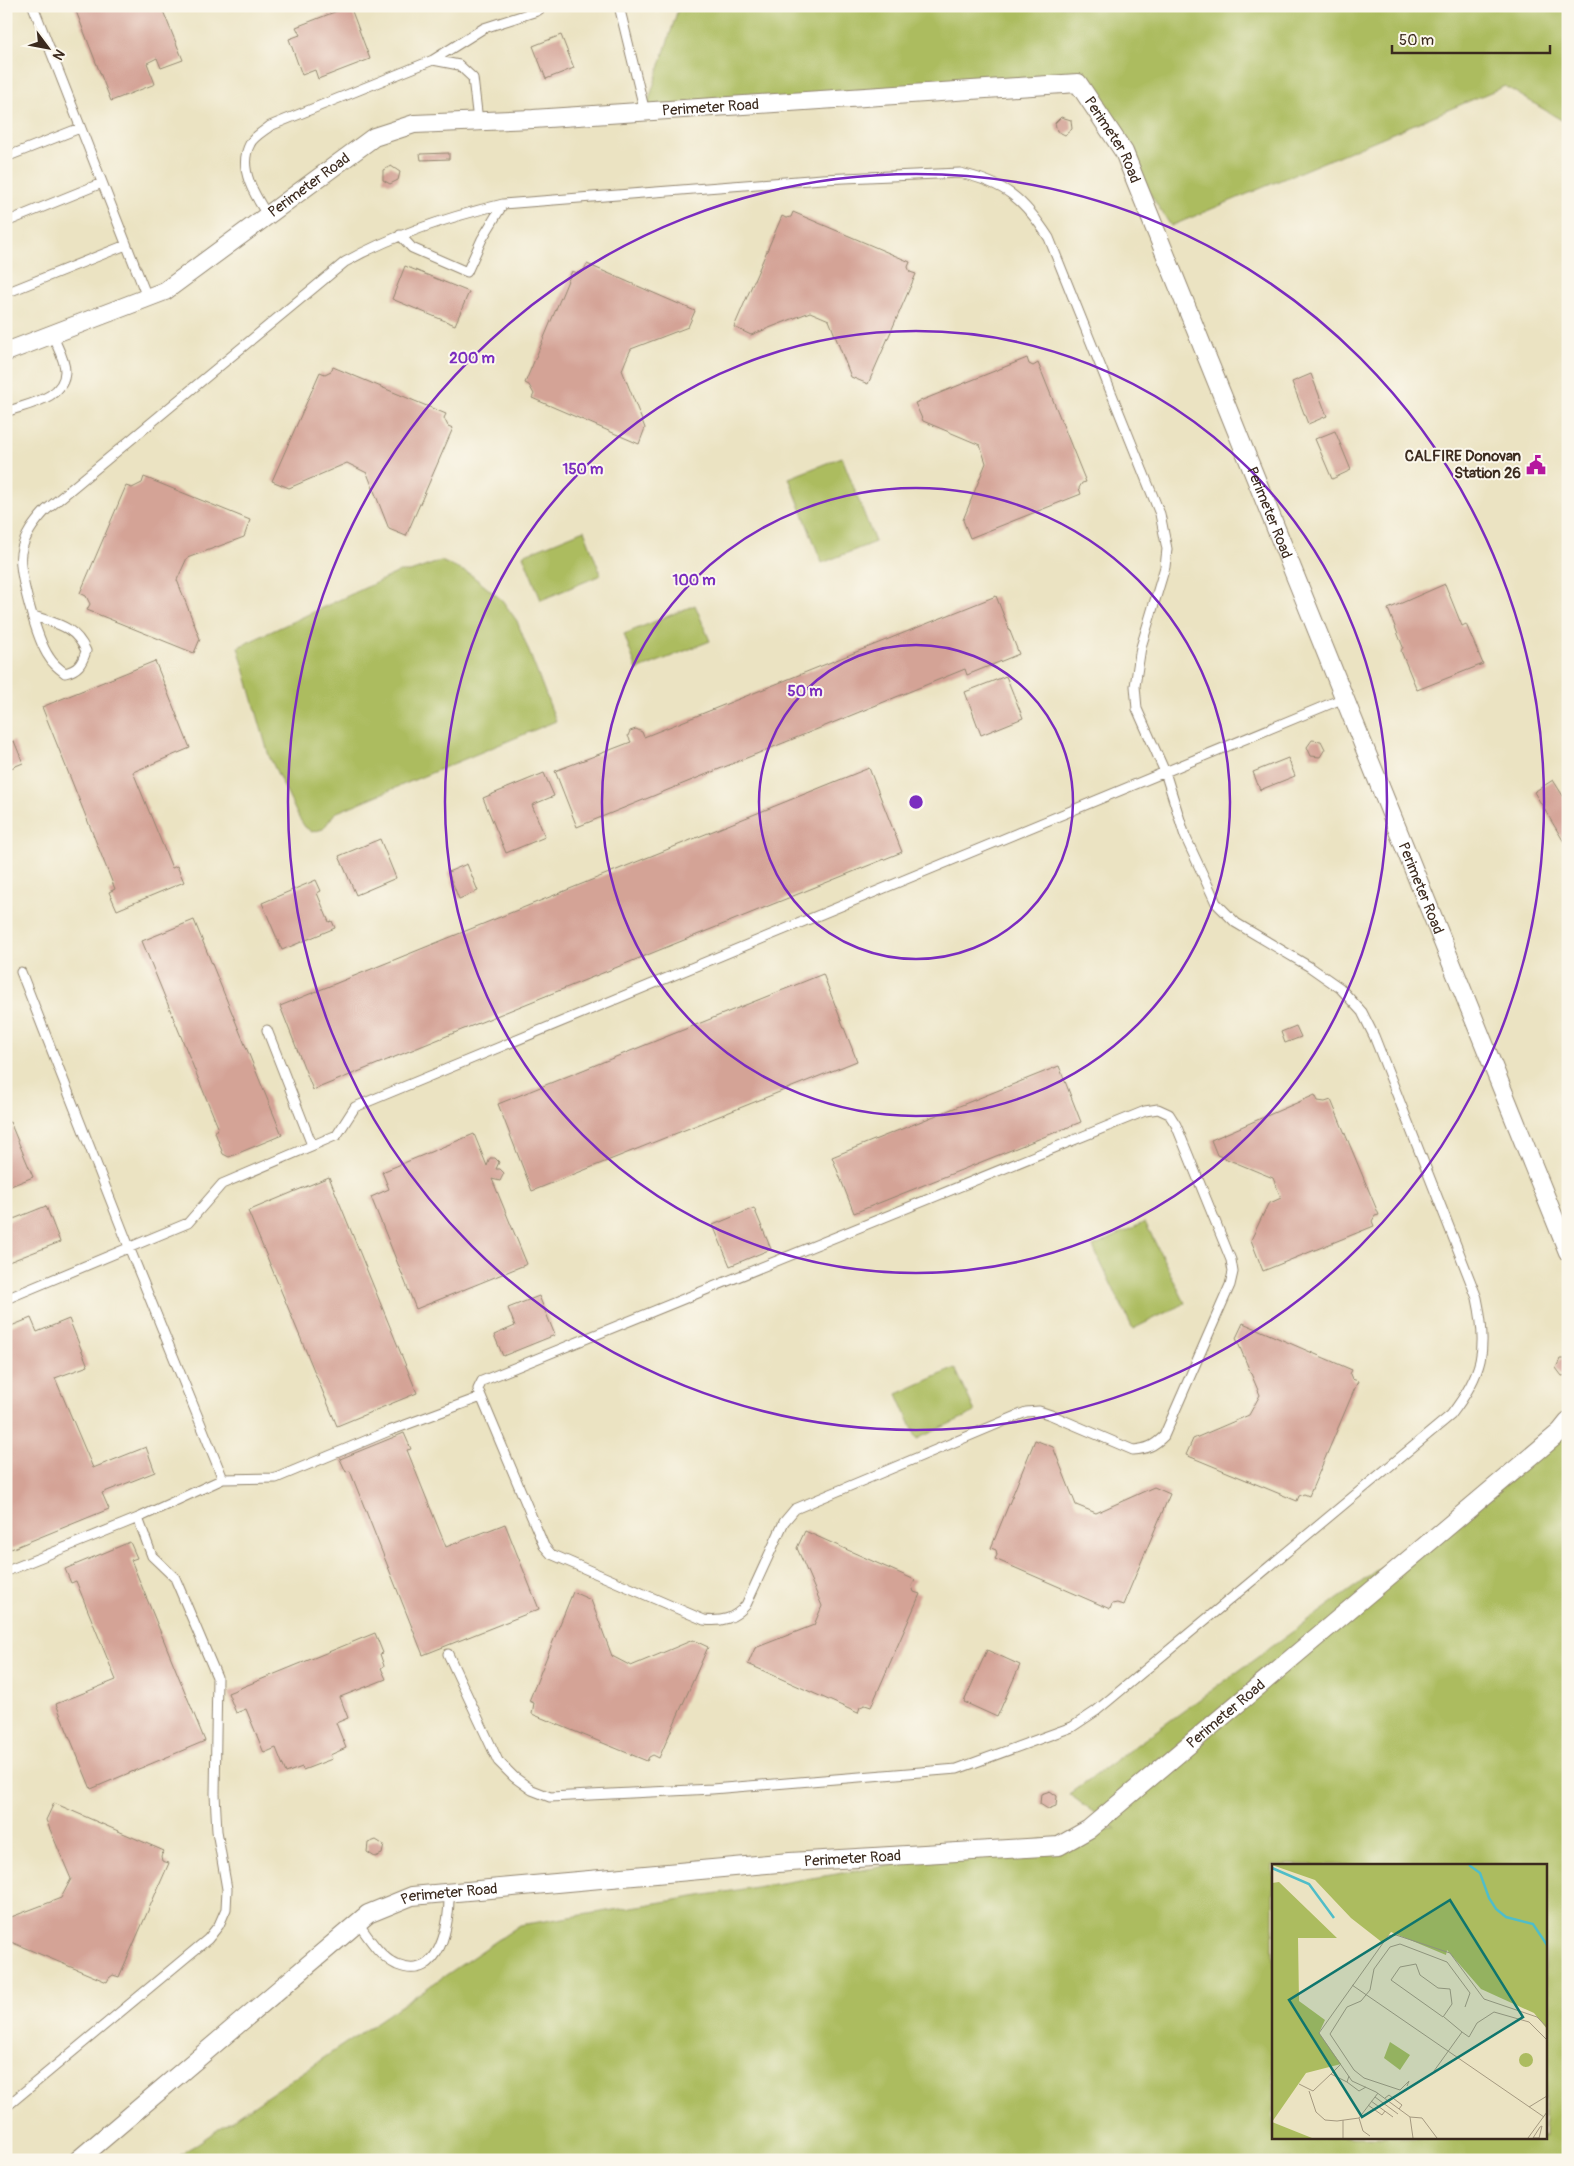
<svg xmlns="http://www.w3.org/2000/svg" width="1574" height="2166" viewBox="0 0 1574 2166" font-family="Pangolin,sans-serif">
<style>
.green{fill:#acbc5f;stroke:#74733e;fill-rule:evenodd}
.building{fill:#d4a396}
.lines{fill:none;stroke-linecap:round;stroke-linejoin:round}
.lane-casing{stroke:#938670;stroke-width:11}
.street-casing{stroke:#938670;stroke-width:20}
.lane{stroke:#fff;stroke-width:9}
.street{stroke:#fff;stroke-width:18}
.ring{fill:none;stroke:#7b2cbf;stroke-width:2.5}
.labels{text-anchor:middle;stroke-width:4;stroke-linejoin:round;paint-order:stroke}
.street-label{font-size:15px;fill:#3b2a1e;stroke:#fbf7ec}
.poi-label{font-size:15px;font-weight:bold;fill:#3b2a1e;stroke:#fbf7ec;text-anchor:end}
.inset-river{fill:none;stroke:#50bdc8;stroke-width:2.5}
.inset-road{fill:none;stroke:#a59980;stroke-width:1}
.view{fill:#0f766e;fill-opacity:0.15;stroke:#0f766e;stroke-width:2.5}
.inset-edge{fill:none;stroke:#3b2a1e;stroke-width:2.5}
.centre{fill:#7b2cbf;stroke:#fbf7ec;stroke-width:2.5}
.ring-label{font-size:15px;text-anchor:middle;font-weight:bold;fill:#7b2cbf;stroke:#fbf7ec;stroke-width:4;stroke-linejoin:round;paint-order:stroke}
</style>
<rect width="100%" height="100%" fill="#fbf7ec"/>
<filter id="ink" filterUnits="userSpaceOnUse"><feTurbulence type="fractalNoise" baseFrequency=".02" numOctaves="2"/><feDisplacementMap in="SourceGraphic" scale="10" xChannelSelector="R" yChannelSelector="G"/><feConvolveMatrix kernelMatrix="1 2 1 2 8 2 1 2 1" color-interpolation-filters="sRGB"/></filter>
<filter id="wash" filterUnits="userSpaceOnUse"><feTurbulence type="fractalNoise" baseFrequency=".0096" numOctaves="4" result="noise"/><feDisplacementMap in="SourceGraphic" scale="20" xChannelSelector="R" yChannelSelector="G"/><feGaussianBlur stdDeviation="1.12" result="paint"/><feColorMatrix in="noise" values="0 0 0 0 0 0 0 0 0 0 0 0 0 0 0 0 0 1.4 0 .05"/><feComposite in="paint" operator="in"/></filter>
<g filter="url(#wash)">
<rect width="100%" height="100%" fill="#ebe3c2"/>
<path class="green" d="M 679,6 L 1568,6 L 1568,124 L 1505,86 L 1171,226 L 1078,83 L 645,112 Z
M 842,457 L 875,542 L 822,563 L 789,478 Z
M 584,530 L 601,575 L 541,600 L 523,555 Z
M 441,561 L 470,574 L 502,600 L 517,621 L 556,721 L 335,813 L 323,829 L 312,832 L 305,827 L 299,818 L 269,756 L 238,647 L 399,572 L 410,572 Z
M 695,605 L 710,641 L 637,670 L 624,634 Z
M 1145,1222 L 1185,1303 L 1133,1329 L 1093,1247 Z
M 955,1368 L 975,1412 L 917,1439 L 897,1394 Z
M 1568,1432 L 1568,2160 L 173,2160 L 520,1925 L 1116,1829 L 1069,1794 ZM 1273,1865 L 1545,1865 L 1545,2137 L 1273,2137 Z"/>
<g id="blocks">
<path class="building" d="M 74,6 L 161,6 L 183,60 L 161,68 L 157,58 L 147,63 L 155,84 L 111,101 Z
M 350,6 L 370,59 L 318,79 L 315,70 L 302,75 L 289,39 L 300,35 L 296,27 Z
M 561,35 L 574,68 L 546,79 L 533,46 Z
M 1061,117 L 1071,120 L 1072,129 L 1065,135 L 1057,131 L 1055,123 Z
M 449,153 L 449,159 L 421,160 L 420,154 Z
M 391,166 L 400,172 L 398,180 L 390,184 L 383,180 L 383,170 Z
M 793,212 L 910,262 L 908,267 L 910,272 L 916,274 L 868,384 L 851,377 L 829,320 L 810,312 L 751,335 L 734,327 L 782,216 L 786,218 L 791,217 Z
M 587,264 L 695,311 L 688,327 L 631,349 L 626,360 L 622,370 L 645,428 L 639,444 L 532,398 L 534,394 L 529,385 L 525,383 L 572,271 L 577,273 L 584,270 Z
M 405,266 L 469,292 L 455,325 L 392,299 Z
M 1027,358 L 1029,364 L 1033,366 L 1038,363 L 1086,482 L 1082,483 L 1079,488 L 1081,494 L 970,538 L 963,520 L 986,463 L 980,445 L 923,421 L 915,403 Z
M 333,367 L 446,414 L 444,418 L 448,426 L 453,428 L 406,536 L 389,529 L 367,473 L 347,463 L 289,488 L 272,481 L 320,372 L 325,374 L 331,371 Z
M 1311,374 L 1327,416 L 1308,424 L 1292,382 Z
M 1335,431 L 1351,470 L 1332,479 L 1315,439 Z
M 144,477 L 250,520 L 244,537 L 187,558 L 177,580 L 200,639 L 194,653 L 87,610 L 90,604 L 86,596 L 80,593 L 126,486 L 132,488 L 142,483 Z
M 1445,584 L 1462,626 L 1466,624 L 1483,664 L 1417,690 L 1401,651 L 1403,647 L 1388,609 Z
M 996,596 L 1019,654 L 967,675 L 965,669 L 577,827 L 555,771 L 631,742 L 628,736 L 630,731 L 636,729 L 642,732 L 644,737 Z
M 155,661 L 190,748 L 133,772 L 172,868 L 177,866 L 184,882 L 117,910 L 109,892 L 115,889 L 42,707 Z
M 1006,676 L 1023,718 L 981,735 L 965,692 Z
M 6,735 L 9,743 L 14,741 L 23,763 L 6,770 Z
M 1312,740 L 1321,741 L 1325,749 L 1320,757 L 1311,756 L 1307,747 Z
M 1288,758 L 1295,776 L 1260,790 L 1253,772 Z
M 869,768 L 902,852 L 313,1090 L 280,1006 Z
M 544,773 L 554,796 L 532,805 L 545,837 L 506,853 L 483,798 Z
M 1553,780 L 1568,804 L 1568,840 L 1564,842 L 1534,792 Z
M 380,839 L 396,878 L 356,895 L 339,856 Z
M 467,864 L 478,891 L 459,899 L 448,872 Z
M 316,880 L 321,891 L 317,893 L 329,922 L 332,921 L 335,928 L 282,950 L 262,903 Z
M 194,920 L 282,1135 L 229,1157 L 223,1154 L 215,1132 L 218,1127 L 142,941 Z
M 823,974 L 857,1061 L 532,1191 L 498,1104 Z
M 1296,1026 L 1301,1037 L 1285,1043 L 1281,1032 Z
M 1059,1066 L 1081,1122 L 854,1213 L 832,1157 Z
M 1315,1095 L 1318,1101 L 1325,1102 L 1331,1100 L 1379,1215 L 1375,1216 L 1372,1221 L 1374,1226 L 1263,1271 L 1251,1240 L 1268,1204 L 1281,1198 L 1273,1178 L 1217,1155 L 1211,1140 Z
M 10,1122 L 33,1177 L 6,1188 L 6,1123 Z
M 474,1134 L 487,1166 L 490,1158 L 495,1158 L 499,1162 L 496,1169 L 500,1169 L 504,1173 L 500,1181 L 492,1179 L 527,1264 L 416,1309 L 371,1197 L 389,1189 L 382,1172 Z
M 329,1177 L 417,1393 L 337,1426 L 248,1211 Z
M 46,1206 L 60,1242 L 6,1263 L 6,1222 Z
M 754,1208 L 771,1249 L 730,1266 L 713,1225 Z
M 539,1296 L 555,1335 L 503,1356 L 494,1335 L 515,1326 L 508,1308 Z
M 31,1318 L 37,1332 L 69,1319 L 88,1366 L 55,1378 L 93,1468 L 146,1447 L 155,1472 L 102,1493 L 109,1509 L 11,1549 L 6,1537 L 6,1328 Z
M 1243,1323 L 1352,1370 L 1350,1374 L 1352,1379 L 1358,1381 L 1309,1496 L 1304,1494 L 1299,1496 L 1297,1501 L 1186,1455 L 1193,1439 L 1249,1415 L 1260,1395 L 1236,1338 Z
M 1560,1359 L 1568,1359 L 1568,1375 L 1562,1376 L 1556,1368 Z
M 404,1433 L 411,1449 L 407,1450 L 446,1547 L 505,1524 L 539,1609 L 423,1655 L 350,1471 L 346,1472 L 340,1459 Z
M 1035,1440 L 1053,1447 L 1076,1505 L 1096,1513 L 1154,1487 L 1170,1494 L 1123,1605 L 1117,1603 L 1112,1604 L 1110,1609 L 995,1559 L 997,1555 L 996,1550 L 991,1548 Z
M 805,1531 L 915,1580 L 912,1586 L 914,1592 L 920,1594 L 871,1707 L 865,1705 L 860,1707 L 858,1713 L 748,1664 L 755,1648 L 814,1625 L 822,1606 L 797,1548 Z
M 130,1542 L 137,1558 L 131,1560 L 205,1741 L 91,1789 L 56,1704 L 116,1680 L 76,1581 L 71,1583 L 65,1569 Z
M 573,1592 L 591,1600 L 612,1656 L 631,1666 L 693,1640 L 708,1647 L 659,1758 L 653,1755 L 649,1757 L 647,1761 L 532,1714 L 534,1703 L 529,1701 Z
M 375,1633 L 383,1653 L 380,1654 L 384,1666 L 381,1668 L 386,1679 L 340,1697 L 348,1718 L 336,1723 L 346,1748 L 330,1755 L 332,1759 L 303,1770 L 302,1767 L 286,1773 L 276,1748 L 264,1753 L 246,1709 L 236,1713 L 228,1693 Z
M 987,1650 L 1020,1665 L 997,1717 L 964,1702 Z
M 1050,1791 L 1057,1796 L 1056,1806 L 1048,1809 L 1040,1804 L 1041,1794 Z
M 54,1803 L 164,1851 L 161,1856 L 162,1861 L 169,1863 L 119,1977 L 113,1975 L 109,1978 L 107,1982 L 6,1940 L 6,1919 L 61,1898 L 71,1879 L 46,1820 Z
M 376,1840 L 384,1845 L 382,1854 L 375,1857 L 367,1852 L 368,1843 Z"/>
</g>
</g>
<g filter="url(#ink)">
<use href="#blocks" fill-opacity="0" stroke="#938670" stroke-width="1"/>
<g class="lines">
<defs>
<path id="lane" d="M 33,6 L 147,297
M 619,6 L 645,112
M 433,60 L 484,28 L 537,11 L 544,6
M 6,157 L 80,128
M 268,216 C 255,196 237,168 250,144 C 253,137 264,131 270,126 L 433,60 L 459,65 L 473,78 L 478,121
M 6,222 L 102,183
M 400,235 L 412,248 L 467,272 L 482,239 L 503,204
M 6,293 L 126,245
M 6,412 C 27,404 65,399 65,371 C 65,359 56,345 52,334
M 34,616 C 57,624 75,626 86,651 C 82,664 78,670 65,673 C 58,668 53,664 49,657 C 37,640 18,572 21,553 C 24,536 34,523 46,510 L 345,262 C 395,234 448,217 503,204 L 822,179 L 960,173 C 1005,183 1024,199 1049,238 L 1160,514 L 1167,549 L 1165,567 L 1141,647 L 1135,686 L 1137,709 L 1165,772 L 1185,836 L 1216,903 L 1236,923 L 1310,967 L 1340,988 L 1362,1012 L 1374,1036 L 1477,1298 C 1488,1350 1483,1373 1451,1415 L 1096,1711 L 1072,1727 L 957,1769 L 712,1789 L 550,1797 L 532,1790 L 514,1777 L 498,1761 L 448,1654
M 267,1030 L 312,1145
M 1158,1109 L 1169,1114 L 1176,1125 L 1231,1260 L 1233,1272 L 1230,1285 L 1164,1436 C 1154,1446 1147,1449 1133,1450 L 1051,1415 L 1039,1411 L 1026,1412 L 795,1509 L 784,1522 L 746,1605 C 734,1619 722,1622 704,1620 L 551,1554 L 544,1546 L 478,1389 L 482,1381 L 1145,1111 Z
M 6,1299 L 188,1223 L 222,1184 L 337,1135 L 355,1107 L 1344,698
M 223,1479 L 276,1478 L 389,1431 L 481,1397
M 7,1571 L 138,1518
M 358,1923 C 368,1937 380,1957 397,1965 C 441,1983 450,1922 449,1892
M 6,2107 L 208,1939 L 219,1925 L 226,1909 L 227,1889 L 217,1831 L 215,1794 L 217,1677 L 175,1578 L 152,1556 L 138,1518 L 223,1479 L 129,1247 L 21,972"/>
<g id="street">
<path id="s1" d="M 6,352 L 165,291 L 374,137 L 414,124 L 533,119 L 1078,83 L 1124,152 L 1568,1252"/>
<path id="s2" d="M 78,2160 L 368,1914 L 412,1896 L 790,1862 L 1059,1846 L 1089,1829 L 1560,1432 L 1568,1422"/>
</g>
</defs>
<use href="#lane" class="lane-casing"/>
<use href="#street" class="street-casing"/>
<use href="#lane" class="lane"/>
<use href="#street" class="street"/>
</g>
</g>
<g class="ring">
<circle cx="916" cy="802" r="157"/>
<circle cx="916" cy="802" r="314"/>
<circle cx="916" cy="802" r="471"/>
<circle cx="916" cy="802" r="628"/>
</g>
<defs>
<symbol id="civic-bare" viewBox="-9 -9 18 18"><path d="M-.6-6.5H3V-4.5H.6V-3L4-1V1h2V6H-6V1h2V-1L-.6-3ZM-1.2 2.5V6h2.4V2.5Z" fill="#b5179e" stroke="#fbf7ec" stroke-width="2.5" paint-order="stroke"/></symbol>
</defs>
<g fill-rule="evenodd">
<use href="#civic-bare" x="1522" y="451" width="28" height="28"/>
</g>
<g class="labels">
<g class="street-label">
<text dy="5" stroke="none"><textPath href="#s1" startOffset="769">Perimeter Road</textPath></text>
<text dy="5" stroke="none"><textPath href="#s1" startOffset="1204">Perimeter Road</textPath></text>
<text dy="5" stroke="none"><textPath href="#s1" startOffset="349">Perimeter Road</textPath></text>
<text dy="5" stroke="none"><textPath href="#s1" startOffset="1609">Perimeter Road</textPath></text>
<text dy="5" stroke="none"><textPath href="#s1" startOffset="2014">Perimeter Road</textPath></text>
<text dy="5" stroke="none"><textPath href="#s2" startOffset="1290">Perimeter Road</textPath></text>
<text dy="5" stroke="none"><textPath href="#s2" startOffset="870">Perimeter Road</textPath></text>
<text dy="5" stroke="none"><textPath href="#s2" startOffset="465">Perimeter Road</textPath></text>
</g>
<g class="poi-label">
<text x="1521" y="461">CALFIRE Donovan<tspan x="1521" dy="17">Station 26</tspan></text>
</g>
</g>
<g transform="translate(1272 1864)">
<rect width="275" height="275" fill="#ebe3c2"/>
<path d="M 0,1 L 275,1 L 275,165 L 262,149 L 209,125 L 175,86 L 174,91 L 119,68 L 111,79 L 79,54 L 43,16 ZM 7,18 L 65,74 L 26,74 L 27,137 L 53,156 L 47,169 L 69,200 L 34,209 L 0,258 L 40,274 L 0,274 L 0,19 ZM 118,178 L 138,191 L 128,206 L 112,194 ZM247 196a7 7 0 1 1 14 0a7 7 0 1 1-14 0Z" fill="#acbc5f"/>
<path class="inset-river" d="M 197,1 L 208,9 L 217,34 L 224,45 L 234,53 L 261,60 L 275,81M 0,4 L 37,20 L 62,54"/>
<path class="inset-road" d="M 144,100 L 148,111 L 166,124 L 178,125 L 180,140 L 171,153 L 119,116 L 128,103 ZM 80,121 L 272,253M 172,153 L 190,168M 69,200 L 59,210 L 75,218M 162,207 L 190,168 L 197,173 L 205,159 L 222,148 L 257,158 L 275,176M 77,212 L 75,218 L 87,227 L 94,223M 27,220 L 41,227 L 59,210M 135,222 L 137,217 L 128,226 L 92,214 L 82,206 L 58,170 L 75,143 L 89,137 L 98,126 L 102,105 L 118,83 L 128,80 L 175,98 L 198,129 L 193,143M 37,227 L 44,248 L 53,256 L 65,257 L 87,254 L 106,229M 103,233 L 126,250M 113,234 L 117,231 L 130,241 L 127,245M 99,237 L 121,253M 96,241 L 110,251 L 113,247M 257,243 L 275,232M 138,253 L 141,274M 87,254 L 91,267 L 98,272M 71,274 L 71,256M 165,274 L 150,254 L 138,253 L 104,228 L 80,217 L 47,169 L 116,72 L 124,71 L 178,89 L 212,135 L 265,153 L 275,163M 256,274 L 275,248M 261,274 L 268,263 L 270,262 L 267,274 L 261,274"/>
<path class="view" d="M 178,36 L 251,153 L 90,253 L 17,136 Z"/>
<rect width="275" height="275" class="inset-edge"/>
</g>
<circle cx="916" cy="802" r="8" class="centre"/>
<g class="ring-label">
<text x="472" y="363">200 m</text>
<text x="583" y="474">150 m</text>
<text x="694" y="585">100 m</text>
<text x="805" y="696">50 m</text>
</g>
<rect width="1574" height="2166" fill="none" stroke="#fbf7ec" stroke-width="25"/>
<g transform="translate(48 48) rotate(122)" stroke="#fbf7ec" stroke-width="4" paint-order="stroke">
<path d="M0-4L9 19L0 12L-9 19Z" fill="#3b2a1e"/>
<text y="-8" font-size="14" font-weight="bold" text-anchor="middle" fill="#3b2a1e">N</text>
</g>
<path d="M1392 45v8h158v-8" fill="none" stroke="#3b2a1e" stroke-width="2.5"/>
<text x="1399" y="45" font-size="15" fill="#3b2a1e" stroke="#fbf7ec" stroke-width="4" paint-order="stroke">50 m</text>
</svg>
